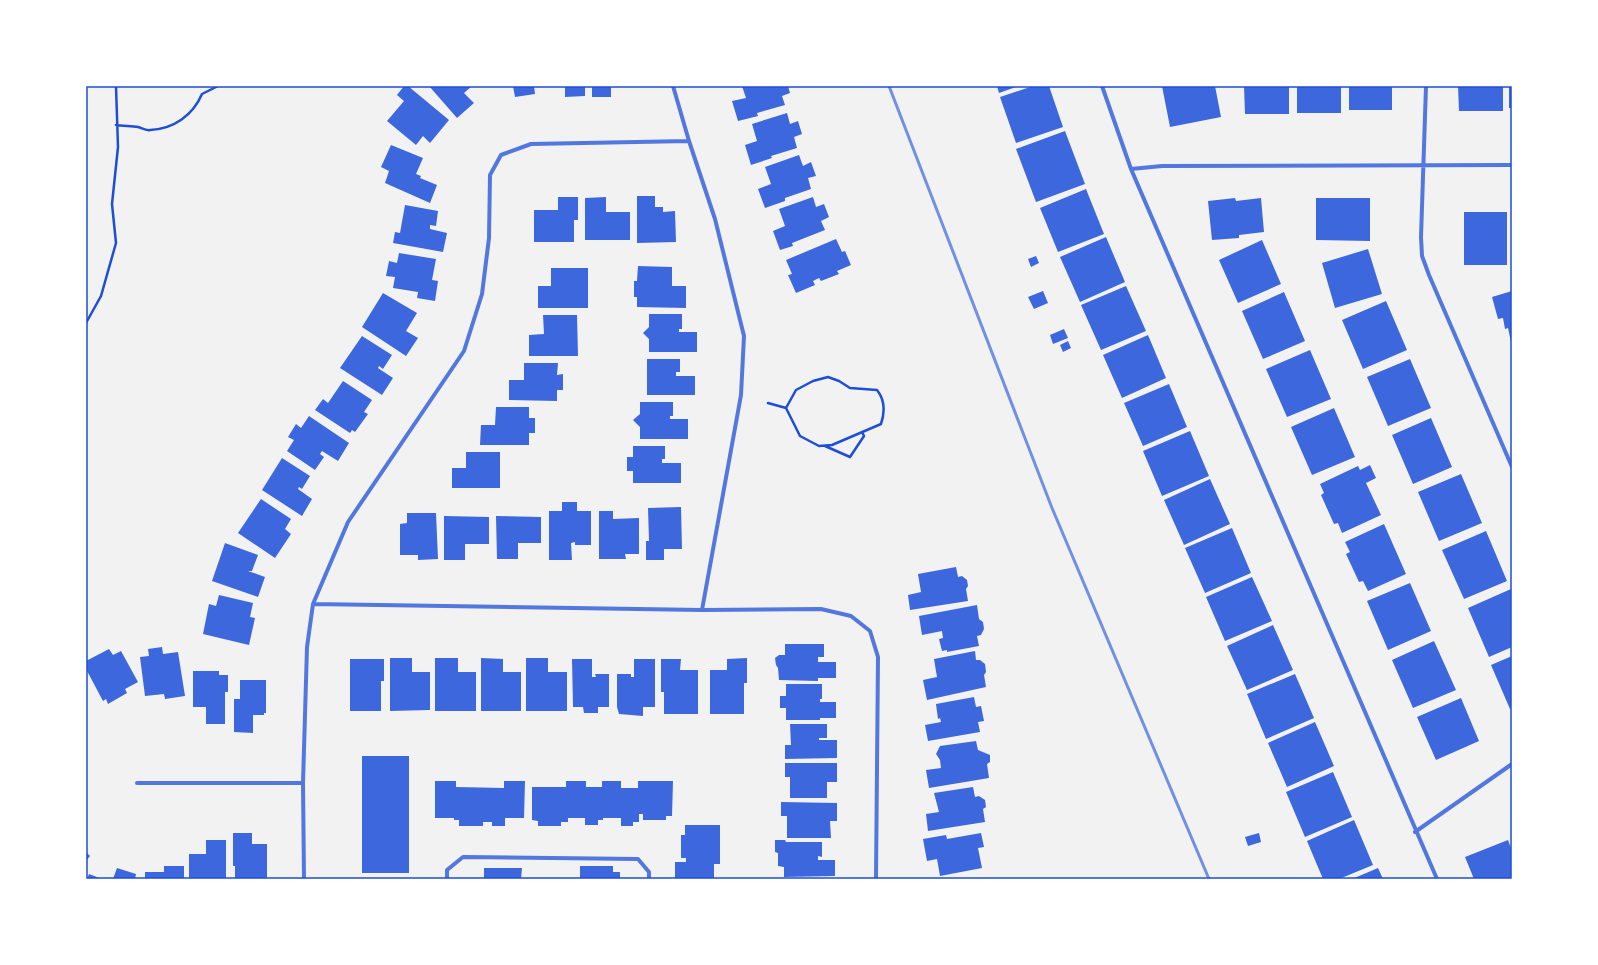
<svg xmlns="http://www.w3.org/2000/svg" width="1598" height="965" viewBox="0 0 1598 965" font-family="'Public Sans',sans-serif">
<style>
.building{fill:#3d67dc}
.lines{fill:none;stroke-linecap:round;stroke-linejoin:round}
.path{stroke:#1d4ed8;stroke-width:2.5}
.minor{stroke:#5277de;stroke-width:4}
.rail{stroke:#7290e2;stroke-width:3}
.neatline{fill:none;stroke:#1d4ed8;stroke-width:1.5}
</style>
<rect width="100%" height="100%" fill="#f2f2f2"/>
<path class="building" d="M 404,86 L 408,86 L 449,120 L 430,143 L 423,136 L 416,145 L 387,121 L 404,101 L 397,95 Z
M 429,86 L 472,86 L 464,93 L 474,103 L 457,118 Z
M 513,86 L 534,86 L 535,94 L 515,97 Z
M 565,86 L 585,86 L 585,96 L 565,97 Z
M 592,86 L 611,86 L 611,97 L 592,97 Z
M 742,86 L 788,86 L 790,93 L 782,96 L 785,105 L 757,113 L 758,116 L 738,121 L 732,101 L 746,98 Z
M 997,86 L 1019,86 L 999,93 Z
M 1033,86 L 1049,86 L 1063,127 L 1016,143 L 1000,97 Z
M 1162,86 L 1215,86 L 1221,117 L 1170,127 Z
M 1244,86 L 1289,86 L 1289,114 L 1245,114 Z
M 1297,86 L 1341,86 L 1341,113 L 1297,113 Z
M 1349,86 L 1392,86 L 1392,110 L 1349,110 Z
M 1458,86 L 1503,86 L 1503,111 L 1459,111 Z
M 1509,86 L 1512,86 L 1512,108 L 1509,108 Z
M 787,113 L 790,124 L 798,121 L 802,134 L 794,137 L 797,148 L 771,156 L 772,158 L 751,165 L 745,145 L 757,141 L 752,124 Z
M 1065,131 L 1085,184 L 1036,202 L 1016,149 Z
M 391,145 L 423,158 L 416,174 L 421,176 L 420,178 L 437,185 L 430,203 L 385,183 L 389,171 L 381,167 Z
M 799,155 L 803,166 L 811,162 L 816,176 L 808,178 L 811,189 L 785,198 L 785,201 L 765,208 L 758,189 L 771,184 L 765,167 Z
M 1086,189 L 1104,234 L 1058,252 L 1040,208 Z
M 637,196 L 655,196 L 655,207 L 663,207 L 663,212 L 675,211 L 676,242 L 637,243 Z
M 558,197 L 578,197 L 578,220 L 574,220 L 574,242 L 534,242 L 534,210 L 558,210 Z
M 606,197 L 606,212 L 630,212 L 630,240 L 585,240 L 585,198 Z
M 813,197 L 816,207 L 824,204 L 829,217 L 821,221 L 825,230 L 792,243 L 793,246 L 780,250 L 773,231 L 785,226 L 779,209 Z
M 1235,198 L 1236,201 L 1261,198 L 1264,232 L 1239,235 L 1239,238 L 1212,240 L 1208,201 Z
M 1316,198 L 1370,198 L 1370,241 L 1316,240 Z
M 405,205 L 438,211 L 436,226 L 430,225 L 430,229 L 447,233 L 443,252 L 393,243 L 395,232 L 400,233 Z
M 1464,212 L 1507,212 L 1507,265 L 1464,265 Z
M 1106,237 L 1125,282 L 1080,302 L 1060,257 Z
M 836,239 L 842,252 L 845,251 L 851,265 L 837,271 L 839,274 L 821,281 L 819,278 L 813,281 L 815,285 L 796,293 L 788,275 L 792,274 L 786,260 Z
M 1262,240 L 1281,284 L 1238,303 L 1219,260 Z
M 1368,249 L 1382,294 L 1335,308 L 1322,263 Z
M 399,253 L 436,259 L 432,280 L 438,281 L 435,301 L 417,298 L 418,292 L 393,288 L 395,277 L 386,276 L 389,261 L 397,263 Z
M 1036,256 L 1039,263 L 1031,267 L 1028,259 Z
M 638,266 L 672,267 L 672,286 L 686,286 L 686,308 L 637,307 L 637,297 L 634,297 L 634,281 L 637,281 Z
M 551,268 L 588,268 L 588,308 L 538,308 L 538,286 L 551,286 Z
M 1126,286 L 1146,331 L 1101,350 L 1081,305 Z
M 1043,291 L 1048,303 L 1034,309 L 1028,297 Z
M 1512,291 L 1512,342 L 1511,342 L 1508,328 L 1505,329 L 1503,318 L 1498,319 L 1492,297 Z
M 1284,292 L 1305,341 L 1263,359 L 1242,311 Z
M 383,293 L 417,313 L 406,331 L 418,338 L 406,356 L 362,327 Z
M 1386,301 L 1407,350 L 1363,369 L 1342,320 Z
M 649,314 L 682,314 L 682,329 L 679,329 L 679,332 L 697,332 L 697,352 L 649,352 L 649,339 L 643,333 L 649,327 Z
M 543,315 L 577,315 L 578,356 L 529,356 L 529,335 L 544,334 Z
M 1064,329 L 1068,338 L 1053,344 L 1050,335 Z
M 1148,335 L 1166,378 L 1122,398 L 1103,355 Z
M 362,336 L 392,355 L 383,369 L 379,366 L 378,368 L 393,378 L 382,395 L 340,368 Z
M 1068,341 L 1071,348 L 1063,352 L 1060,345 Z
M 1310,350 L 1331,399 L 1287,417 L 1266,369 Z
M 647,359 L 680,359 L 680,372 L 676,372 L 676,376 L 695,376 L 695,395 L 647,395 Z
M 1410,359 L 1431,408 L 1388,426 L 1367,377 Z
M 524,363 L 558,363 L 557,375 L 563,374 L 563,390 L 557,390 L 557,401 L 509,400 L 509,380 L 524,380 Z
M 343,381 L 372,400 L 364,412 L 368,414 L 355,432 L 352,430 L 350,433 L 315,410 L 323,399 L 328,403 Z
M 1169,384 L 1187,427 L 1143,446 L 1124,403 Z
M 640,402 L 673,402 L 673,416 L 670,416 L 670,419 L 688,419 L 688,439 L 640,439 L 640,427 L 633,420 L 640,414 Z
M 496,407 L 529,407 L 529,418 L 535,418 L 535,433 L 529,433 L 529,445 L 480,445 L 481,425 L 495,425 Z
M 1334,408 L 1355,457 L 1312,475 L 1291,427 Z
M 309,416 L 349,443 L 338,461 L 322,451 L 320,454 L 324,457 L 315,470 L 287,451 L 294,440 L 288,437 L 296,424 L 301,428 Z
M 1431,418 L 1452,467 L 1413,484 L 1392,435 Z
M 1190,431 L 1209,476 L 1162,496 L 1143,451 Z
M 633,446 L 665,446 L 665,459 L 662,459 L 662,463 L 681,463 L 681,483 L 633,483 L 633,471 L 627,471 L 627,457 L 633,457 Z
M 466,452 L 500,452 L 500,488 L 452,488 L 452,468 L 466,468 Z
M 282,458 L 310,476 L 302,489 L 299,487 L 298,489 L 312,499 L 302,516 L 262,490 Z
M 1370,465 L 1376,478 L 1366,483 L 1381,515 L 1342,533 L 1338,523 L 1334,524 L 1321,495 L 1324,493 L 1320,484 L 1358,466 L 1360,470 Z
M 1461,474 L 1482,523 L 1439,541 L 1418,492 Z
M 1210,479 L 1230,524 L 1184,545 L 1164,500 Z
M 261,499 L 291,519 L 285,529 L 291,534 L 275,558 L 238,533 Z
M 562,502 L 577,502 L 577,511 L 591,511 L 591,545 L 575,545 L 575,542 L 571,543 L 572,560 L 549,560 L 549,511 L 562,511 Z
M 681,507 L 682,549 L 664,549 L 664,560 L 646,560 L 646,541 L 649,541 L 648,508 Z
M 599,511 L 613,511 L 613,519 L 639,518 L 639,554 L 625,554 L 626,559 L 599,559 Z
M 407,513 L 436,513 L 438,559 L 418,560 L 418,555 L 400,555 L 400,524 L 407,523 Z
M 444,516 L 489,517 L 489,544 L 465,544 L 465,560 L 444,560 Z
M 496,516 L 541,517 L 541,543 L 518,543 L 518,559 L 497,559 Z
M 1384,524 L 1406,574 L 1368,591 L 1363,581 L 1359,582 L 1346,554 L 1350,552 L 1345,542 Z
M 1232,528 L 1251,573 L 1205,593 L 1185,548 Z
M 1486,531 L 1507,581 L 1464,599 L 1442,550 Z
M 225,543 L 258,555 L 252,571 L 248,571 L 265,577 L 258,597 L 212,581 Z
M 956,567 L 958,577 L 962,576 L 967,580 L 968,586 L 966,589 L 968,601 L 910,610 L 908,595 L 921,592 L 918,574 Z
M 1252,577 L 1272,621 L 1225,641 L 1206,597 Z
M 1410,583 L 1431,631 L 1388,650 L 1367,601 Z
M 1511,589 L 1512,647 L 1489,657 L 1468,608 Z
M 219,595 L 253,603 L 250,617 L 255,618 L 249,645 L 203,634 L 209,604 L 216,606 Z
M 977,605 L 979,619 L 983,622 L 984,629 L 981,635 L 977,636 L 979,646 L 947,652 L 947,650 L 942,651 L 939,639 L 943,638 L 942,631 L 922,635 L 919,616 Z
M 1273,625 L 1293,670 L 1247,690 L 1227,646 Z
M 1434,641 L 1456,690 L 1413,708 L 1392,660 Z
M 785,644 L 824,644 L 824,657 L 818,657 L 818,662 L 836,662 L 836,678 L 818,678 L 818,681 L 779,680 L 778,668 L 776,665 L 775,658 L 779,655 L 785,655 Z
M 162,647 L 163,654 L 178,652 L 185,696 L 165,699 L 164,694 L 145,696 L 140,657 L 149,656 L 148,649 Z
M 109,649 L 113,655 L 121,651 L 138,682 L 125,689 L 127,693 L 108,704 L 106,699 L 103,701 L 86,669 L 86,661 Z
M 975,651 L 976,660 L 980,660 L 985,664 L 986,672 L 984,675 L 986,687 L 927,700 L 923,680 L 937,677 L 934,659 Z
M 1512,656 L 1512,708 L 1510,709 L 1491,665 Z
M 390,658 L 412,658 L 412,672 L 430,672 L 430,710 L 390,711 Z
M 435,658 L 458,658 L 458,672 L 476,672 L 476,711 L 435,711 Z
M 481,658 L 503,659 L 503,672 L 521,672 L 521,711 L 481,711 Z
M 526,658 L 548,658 L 548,672 L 567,672 L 567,711 L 526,711 Z
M 747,658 L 747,683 L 744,683 L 744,714 L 710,714 L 710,670 L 727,670 L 727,659 Z
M 350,659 L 384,659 L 384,681 L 381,681 L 381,711 L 350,711 Z
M 572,659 L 592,659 L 592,677 L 596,677 L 595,674 L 609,674 L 609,707 L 598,707 L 598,713 L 584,713 L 583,707 L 573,707 Z
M 634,659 L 655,659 L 655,707 L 643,707 L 643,716 L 619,714 L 617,707 L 617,674 L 631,674 L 631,677 L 634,677 Z
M 661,659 L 681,659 L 680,670 L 698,670 L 698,714 L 664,714 L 664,692 L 661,692 Z
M 193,671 L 219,671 L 219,675 L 228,675 L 228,692 L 225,692 L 225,724 L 206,724 L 206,707 L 193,707 Z
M 1295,674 L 1314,718 L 1266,739 L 1247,694 Z
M 240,680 L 266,680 L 266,713 L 264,713 L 264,715 L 253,715 L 253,733 L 234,732 L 234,699 L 240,699 Z
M 786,684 L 822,684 L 822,699 L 820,699 L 820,702 L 836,702 L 836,718 L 820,718 L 820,720 L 786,720 L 786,708 L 780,708 L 780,696 L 786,696 Z
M 974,697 L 976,707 L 981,706 L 984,721 L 978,722 L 980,732 L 928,741 L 925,725 L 941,722 L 940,718 L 938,719 L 936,704 Z
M 1461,698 L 1479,741 L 1436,760 L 1417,717 Z
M 1315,722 L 1334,766 L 1287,787 L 1268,743 Z
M 790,724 L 827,724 L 827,738 L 819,738 L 819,740 L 837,740 L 837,758 L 785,759 L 785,745 L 791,745 Z
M 976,741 L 978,750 L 990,755 L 990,762 L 987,764 L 989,778 L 929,788 L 926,770 L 941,768 L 940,760 L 936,754 L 940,746 Z
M 362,756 L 409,756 L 409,873 L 362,873 Z
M 785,763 L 837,763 L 837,782 L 827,782 L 827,798 L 790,798 L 790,777 L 785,777 Z
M 1333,772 L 1352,817 L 1305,837 L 1286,792 Z
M 435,781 L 456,781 L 456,787 L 504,788 L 504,781 L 525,781 L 524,818 L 505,818 L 505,826 L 492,826 L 492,822 L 483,822 L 483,826 L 459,826 L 459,820 L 454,820 L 454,818 L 435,818 Z
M 566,781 L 586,781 L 586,787 L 602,787 L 602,781 L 621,781 L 621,788 L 638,788 L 638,781 L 673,781 L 672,816 L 666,816 L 666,820 L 643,820 L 643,814 L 639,814 L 639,822 L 633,822 L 633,826 L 621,826 L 621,818 L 603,818 L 603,820 L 598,820 L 598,825 L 585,825 L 585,818 L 568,818 L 568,822 L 561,822 L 561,826 L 538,826 L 538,821 L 532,820 L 532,787 L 566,787 Z
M 973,787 L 975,797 L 979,796 L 985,800 L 986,807 L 983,809 L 985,822 L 928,831 L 926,814 L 939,812 L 934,793 Z
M 781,802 L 837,803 L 837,821 L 830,821 L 831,838 L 787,838 L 787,816 L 781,816 Z
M 1354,820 L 1373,865 L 1339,879 L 1323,879 L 1307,841 Z
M 685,825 L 720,825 L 720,864 L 714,864 L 714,879 L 675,879 L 675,862 L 686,862 L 686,858 L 681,858 L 681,835 L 685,835 Z
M 233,833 L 252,833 L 252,844 L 267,844 L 267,879 L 235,879 L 235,866 L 233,866 Z
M 981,833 L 984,847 L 978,848 L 982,868 L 940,876 L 937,859 L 927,861 L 923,839 L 946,835 L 947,839 Z
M 1259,833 L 1261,842 L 1248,846 L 1245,837 Z
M 206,840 L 226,840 L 226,879 L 189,879 L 189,854 L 206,854 Z
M 775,840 L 785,840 L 786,842 L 822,842 L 822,857 L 818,856 L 818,860 L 835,860 L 835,876 L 784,877 L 784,867 L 778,866 L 778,853 L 775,852 Z
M 1508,840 L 1512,851 L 1512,879 L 1474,879 L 1465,857 Z
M 86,852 L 90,856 L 86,861 Z
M 164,866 L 184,866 L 184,879 L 145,879 L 145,872 L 164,872 Z
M 580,866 L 613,866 L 613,872 L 620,872 L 620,879 L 580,879 Z
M 117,868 L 136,874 L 135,879 L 113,879 Z
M 484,868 L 522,868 L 521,879 L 484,879 Z
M 1378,868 L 1383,879 L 1352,879 Z
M 89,874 L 102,879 L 87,879 Z"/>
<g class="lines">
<path class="path" d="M 116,125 C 123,126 131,126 138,127 C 142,128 146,131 150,130 C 174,129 193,115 202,94 L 218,86
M 86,323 L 101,296 L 116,243 L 112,204 L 118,147 L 116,86
M 768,403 L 786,408 L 800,436 L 819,446 L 832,445 L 881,424 C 885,412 885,400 877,390 L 850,388 L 839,381 L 828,377 L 813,381 L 796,390 L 786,408
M 825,446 L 850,457 L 864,436 L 862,432"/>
<path class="minor" d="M 1102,86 L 1131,169 L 1437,879
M 1426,86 L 1421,237 L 1422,256 L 1429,275 L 1512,467
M 1131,169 L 1162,166 L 1512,165
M 313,604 L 702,610 L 741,395 L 744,336 L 715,219 L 689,141 L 673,86
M 702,610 L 821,609 L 851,616 L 870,631 L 878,657 L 876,879
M 137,783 L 303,783
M 1415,832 L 1512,764
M 304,879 L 303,783 L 307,647 L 313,604 L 348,522 L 464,351 L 482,294 L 489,238 L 490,175 L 501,155 L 531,144 L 689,141
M 447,879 L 447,870 L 463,857 L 638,859 L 649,872 L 649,879"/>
<path class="rail" d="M 889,86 L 1052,508 L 1209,879"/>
</g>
<rect width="1598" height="965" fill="none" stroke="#ffffff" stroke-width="174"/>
<rect x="87" y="87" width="1424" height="791" class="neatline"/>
</svg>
